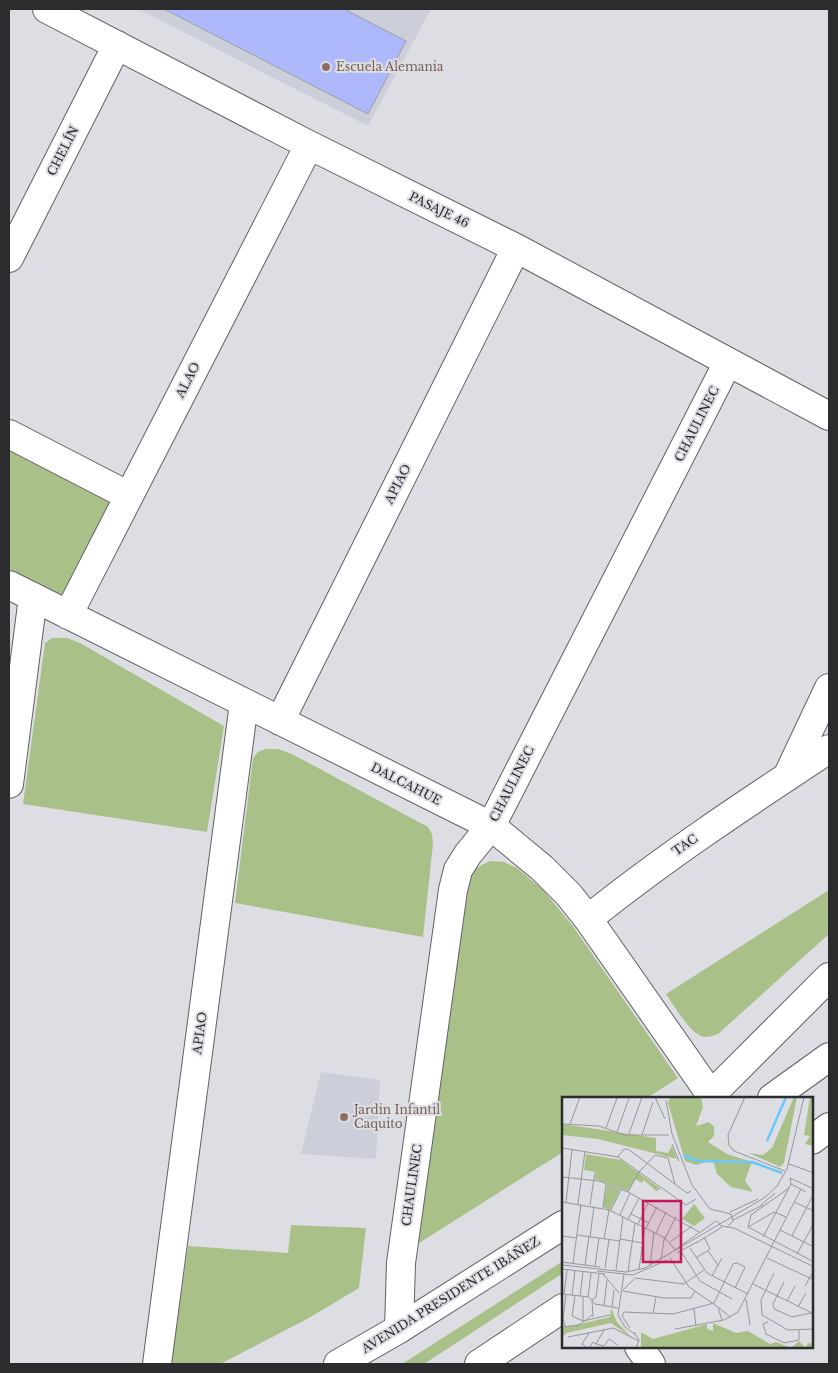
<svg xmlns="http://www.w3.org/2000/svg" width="838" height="1373" viewBox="0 0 838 1373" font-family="'Libre Baskerville',serif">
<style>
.built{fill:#cccfda}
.green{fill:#a9c189}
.building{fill:#aeb9fb;stroke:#9e9fa3}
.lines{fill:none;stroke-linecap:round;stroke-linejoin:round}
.minor-casing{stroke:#606165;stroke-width:30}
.major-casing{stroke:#606165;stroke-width:30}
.minor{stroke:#fff;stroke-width:28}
.major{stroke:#fff;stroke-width:28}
.education-dot{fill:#8d6e63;stroke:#dddee3;stroke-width:2}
.labels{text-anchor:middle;stroke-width:4;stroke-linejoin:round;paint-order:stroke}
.education-label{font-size:12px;fill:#785e54;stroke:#dddee3;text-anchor:start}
.street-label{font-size:12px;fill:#2b2c2d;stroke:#dddee3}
.inset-river{fill:none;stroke:#69c8fd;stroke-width:2.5}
.inset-road{fill:none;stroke:#96979a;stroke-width:1}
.view{fill:#c2185b;fill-opacity:0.15;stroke:#c2185b;stroke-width:2.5}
.inset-edge{fill:none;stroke:#2b2c2d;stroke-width:2.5}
</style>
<rect width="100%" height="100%" fill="#dddee3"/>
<path class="built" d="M 138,9 L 431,9 L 368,126 Z
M 321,1072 L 380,1080 L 376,1159 L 301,1154 Z"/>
<path class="green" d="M 9,440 L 120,497 L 64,603 L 9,575 Z
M 52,638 L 67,638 L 80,643 L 224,726 L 207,832 L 23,804 L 45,643 Z
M 265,749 L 278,749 L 292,754 L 428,827 L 432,834 L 433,844 L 423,937 L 235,903 L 253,758 L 258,752 Z
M 491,861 L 504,862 L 517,868 L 543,890 L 572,925 L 678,1078 L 647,1098 L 563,1098 L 563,1152 L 416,1245 L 467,890 C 471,872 474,867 491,861 Z
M 829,890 L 829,934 L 718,1034 C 714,1035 710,1037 706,1037 C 691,1037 674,1005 666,994 Z
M 291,1225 L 366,1228 L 359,1288 L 307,1319 L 220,1364 L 171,1364 L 188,1246 L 288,1253 Z
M 563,1261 L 563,1273 L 424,1364 L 402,1364 Z"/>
<path class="building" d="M 164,9 L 344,9 L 406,41 L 368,114 Z"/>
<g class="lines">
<defs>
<path id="minor" d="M 47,9 L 309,145 L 516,248 L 829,416
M 9,258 L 117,45
M 9,434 L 129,496
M 9,585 L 491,826 L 542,868 L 569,895 L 588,919 L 711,1095 L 829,977
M 68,615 L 309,145
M 280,721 L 516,248
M 787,777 L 829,688
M 9,784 L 33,597
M 588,919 C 665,857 747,803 829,749
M 399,1329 L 401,1263 L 453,890 L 458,870 L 468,854 L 491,826 L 728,362
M 639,1347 L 651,1364
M 157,1364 L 244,703"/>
<path id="major" d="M 708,1098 L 711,1095
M 772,1098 L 829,1057
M 812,1140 L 829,1127
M 338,1364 L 399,1329 L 563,1225
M 479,1364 L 563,1308"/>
</defs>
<use href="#minor" class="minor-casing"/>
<use href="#major" class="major-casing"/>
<use href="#minor" class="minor"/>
<use href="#major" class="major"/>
</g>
<g class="education-dot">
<circle cx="326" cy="67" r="5"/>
<circle cx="344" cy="1117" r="5"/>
</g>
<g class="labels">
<g class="education-label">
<text x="336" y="71">Escuela Alemania</text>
<text x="354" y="1114">Jardin Infantil<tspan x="354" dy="14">Caquito</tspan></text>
</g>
<g class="street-label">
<text transform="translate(63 151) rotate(-63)" y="4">CHELÍN</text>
<text transform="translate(439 210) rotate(26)" y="4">PASAJE 46</text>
<text transform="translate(188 380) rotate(-63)" y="4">ALAO</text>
<text transform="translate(697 424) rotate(-63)" y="4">CHAULINEC</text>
<text transform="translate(398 484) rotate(-63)" y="4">APIAO</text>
<text transform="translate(406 784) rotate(27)" y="4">DALCAHUE</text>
<text transform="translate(512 784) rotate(-63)" y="4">CHAULINEC</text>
<text transform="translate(685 845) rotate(-35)" y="4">TAC</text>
<text transform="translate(200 1033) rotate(-82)" y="4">APIAO</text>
<text transform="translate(412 1185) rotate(-82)" y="4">CHAULINEC</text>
<text transform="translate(451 1295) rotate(-32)" y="4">AVENIDA PRESIDENTE IBÁÑEZ</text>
</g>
</g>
<g transform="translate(562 1097)">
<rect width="251" height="251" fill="#dddee3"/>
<path d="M 108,0 L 139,0 L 141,10 L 134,29 L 147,25 L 152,30 L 152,39 L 146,45 L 165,57 L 190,65 L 183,84 L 191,95 L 169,90 L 155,77 L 151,63 L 134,68 L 123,64 L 106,6 ZM 232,0 L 235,0 L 222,66 L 218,70 L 187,56 L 201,58 L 210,51 ZM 248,0 L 251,0 L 251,49 L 243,47 L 248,39 L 242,38 ZM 0,27 L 94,41 L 94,54 L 106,56 L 110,49 L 115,62 L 36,42 L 0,38 ZM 24,57 L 59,63 L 99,92 L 94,94 L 82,83 L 80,86 L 73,82 L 66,94 L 33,82 L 34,75 L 22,73 ZM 45,88 L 58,93 L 48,113 L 41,110 ZM 132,107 L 143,121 L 132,129 L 120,122 ZM 49,211 L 55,225 L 70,241 L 49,226 L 4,236 L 0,241 L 0,231 L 48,220 ZM 151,226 L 174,236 L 186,234 L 208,247 L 214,245 L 229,251 L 237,244 L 243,250 L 248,245 L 251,251 L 79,251 L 79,235 L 91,242 L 145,227 L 145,232 L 151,234 Z" fill="#a9c189"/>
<path class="inset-river" d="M 205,44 L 224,0M 121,58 L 135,64 L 190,65 L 220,76"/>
<path class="inset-road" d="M 37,0 L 81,0M 93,0 L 103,22M 183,0 L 166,38 L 167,48 L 172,54 L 223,74M 104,3 L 110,37 L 130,88 L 148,112 L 169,117 L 171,124 L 165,130M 0,27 L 37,29 L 62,38 L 107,38M 8,27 L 18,0M 44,31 L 55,1M 55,35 L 67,1M 67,37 L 80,0M 80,38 L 91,5M 110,47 L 117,64M 0,51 L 56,60 L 124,108 L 134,102M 56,60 L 62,52 L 66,52 L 125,96 L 129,94M 227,67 L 252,76M 0,80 L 37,84 L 66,95 L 137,135M 229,87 L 228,81 L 252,92M 229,87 L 244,95M 66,95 L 77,75 L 93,58 L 106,61 L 113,87M 0,105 L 47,113 L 103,141 L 113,153 L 154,124M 4,105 L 10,53M 232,105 L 252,114M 16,107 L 23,54M 28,108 L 33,75M 199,108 L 213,96M 41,111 L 44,87M 49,113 L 59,93M 168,115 L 196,102M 69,117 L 87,126M 58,118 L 68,96M 66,122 L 77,101M 171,123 L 201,108M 155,124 L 159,129 L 172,131 L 252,170M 76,127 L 86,106M 186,130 L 252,165M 186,130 L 189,118 L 227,91M 186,130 L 212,115 L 224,120M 84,131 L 95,110M 218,133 L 252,150M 94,136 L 104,115M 15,138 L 58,144M 0,139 L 15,141M 230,139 L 251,98M 28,140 L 32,109M 201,140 L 229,87M 42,142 L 47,113M 58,142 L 81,146M 108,145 L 130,129M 134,146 L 160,130M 128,151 L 145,176 L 186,197M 146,154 L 156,168M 115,156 L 135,145M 120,156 L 138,184 L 170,202M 235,157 L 252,126M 108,161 L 127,190 L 156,210 L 160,223M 134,161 L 148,152 L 142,140M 205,161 L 252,183M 99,163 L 102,143 L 114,120M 0,165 L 38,170M 11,166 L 19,107M 171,167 L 175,166 L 183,170 L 173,191M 0,168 L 64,175 L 83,171 L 202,101 L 215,89 L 225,72 L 242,0M 23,168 L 27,139M 33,169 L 37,141M 88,169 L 92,135M 43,171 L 47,142M 0,172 L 43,177M 77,172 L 83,130M 54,173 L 61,120M 35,174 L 71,178 L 105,163M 66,174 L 73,126M 212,176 L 199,203 L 200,218 L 226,233 L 252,232M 41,177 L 57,196M 62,177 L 56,218 L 63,230 L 74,238M 150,179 L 160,161M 73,181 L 122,187 L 142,173M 222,185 L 211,207 L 212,212 L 230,220 L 249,216M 191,187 L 252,217M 243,189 L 252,173M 61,193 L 72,182M 61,194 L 102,201 L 129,201 L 133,194M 0,197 L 27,200 L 33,207 L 56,211M 2,197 L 5,173M 10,198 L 13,174M 13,199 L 10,219 L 21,224M 18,199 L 21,175M 26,200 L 29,176M 184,202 L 188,228M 225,204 L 233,189M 152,206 L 171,167M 42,208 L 45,183M 50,210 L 52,193M 156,210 L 168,220M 236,210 L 244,196M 132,212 L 134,229M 91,216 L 94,200M 31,220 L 30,203 L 34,200 L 37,177M 21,224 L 48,218M 21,224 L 21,200M 206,225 L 201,227 L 204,237 L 222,246 L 237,243 L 237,233M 3,229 L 1,221 L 4,198M 0,230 L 17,228 L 30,218M 68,231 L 60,219 L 62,215 L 111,217 L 152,206M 113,232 L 162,223 L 176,215 L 239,92M 72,235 L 77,243 L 74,251M 6,240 L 51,231 L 77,244M 34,247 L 42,249 L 47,242 L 56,248M 25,251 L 20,247 L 27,236M 27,251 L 31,245 L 34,247 L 42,233"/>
<path class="view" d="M 81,104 L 119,104 L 119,165 L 81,165 Z"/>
<rect width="251" height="251" class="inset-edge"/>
</g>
<rect width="838" height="1373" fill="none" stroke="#2b2c2d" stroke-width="20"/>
</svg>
